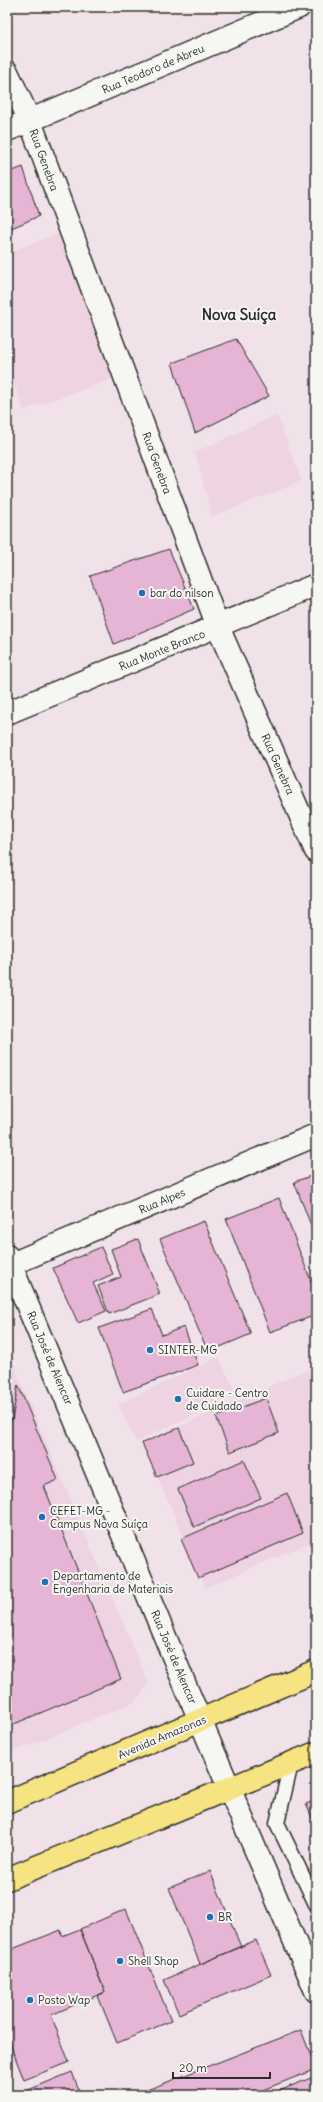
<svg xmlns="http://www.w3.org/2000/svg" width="323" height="2102" viewBox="0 0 323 2102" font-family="Delius,sans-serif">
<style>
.built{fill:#eed4e3}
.building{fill:#e6b5d5;stroke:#2b2b2b}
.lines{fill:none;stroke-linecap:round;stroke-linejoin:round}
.lane-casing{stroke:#2b2b2b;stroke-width:17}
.street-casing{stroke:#2b2b2b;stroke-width:25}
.primary-casing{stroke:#2b2b2b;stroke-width:25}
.lane{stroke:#f6f6f2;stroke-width:14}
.street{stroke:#f6f6f2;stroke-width:22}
.primary{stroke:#f6e381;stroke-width:22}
.poi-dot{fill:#1f6fb2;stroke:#f6f6f2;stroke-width:1.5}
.labels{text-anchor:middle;stroke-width:4;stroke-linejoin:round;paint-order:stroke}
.street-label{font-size:11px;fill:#2b2b2b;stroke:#f6f6f2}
.poi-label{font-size:11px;fill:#2b2b2b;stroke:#f6f6f2;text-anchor:start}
.district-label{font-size:15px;font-weight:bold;fill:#2b2b2b;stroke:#f6f6f2}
</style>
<rect width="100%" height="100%" fill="#f1e2e9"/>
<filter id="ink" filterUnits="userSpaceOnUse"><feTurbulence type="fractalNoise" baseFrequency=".025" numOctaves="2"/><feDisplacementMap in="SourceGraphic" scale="8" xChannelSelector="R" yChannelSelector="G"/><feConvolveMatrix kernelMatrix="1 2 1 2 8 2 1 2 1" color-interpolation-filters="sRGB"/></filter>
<g filter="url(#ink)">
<path class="built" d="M 61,232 L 113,379 L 24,410 L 7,366 L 7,253 Z
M 277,415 L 302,481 L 212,517 L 195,452 Z
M 7,1350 L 149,1684 L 135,1702 L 7,1755 Z
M 219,1357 L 237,1395 L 136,1442 L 118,1404 Z
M 308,1369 L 316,1385 L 316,1540 L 206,1588 L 142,1443 Z"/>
<path class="building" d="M 23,167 L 39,216 L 7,230 L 7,173 Z
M 236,339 L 269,396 L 195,433 L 172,363 Z
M 169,549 L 194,609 L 114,644 L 90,576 Z
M 316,1174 L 316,1238 L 294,1182 Z
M 279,1198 L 316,1294 L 316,1315 L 270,1332 L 226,1219 Z
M 204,1221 L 251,1334 L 208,1352 L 160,1239 Z
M 138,1239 L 160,1294 L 109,1314 L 98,1286 L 121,1277 L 111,1249 Z
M 101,1247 L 113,1274 L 93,1283 L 106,1311 L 78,1323 L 53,1268 Z
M 152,1309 L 162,1335 L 184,1327 L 198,1365 L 123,1392 L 99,1328 Z
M 18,1385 L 58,1480 L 44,1486 L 121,1679 L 7,1727 L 7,1422 L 12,1420 Z
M 266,1398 L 279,1433 L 230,1452 L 216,1417 Z
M 179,1428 L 193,1462 L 157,1477 L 142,1443 Z
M 244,1460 L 261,1498 L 194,1527 L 178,1489 Z
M 287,1493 L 303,1533 L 198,1578 L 181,1539 Z
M 316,1800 L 316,1827 L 306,1804 Z
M 210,1871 L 241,1947 L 200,1964 L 169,1888 Z
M 126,1909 L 171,2021 L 117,2043 L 98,1996 L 105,1992 L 80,1929 Z
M 80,1929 L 105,1992 L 51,2015 L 69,2062 L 24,2080 L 7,2036 L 7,1951 L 61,1930 L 62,1936 Z
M 256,1940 L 271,1975 L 179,2014 L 164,1980 Z
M 301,2030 L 316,2069 L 250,2095 L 134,2095 Z
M 72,2072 L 81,2095 L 16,2095 Z
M 311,2078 L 316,2095 L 269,2095 Z"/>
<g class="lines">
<defs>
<path id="lane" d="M 291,1764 L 277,1823 L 316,1904"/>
<path id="street" d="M 7,72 L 30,121 L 218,627 L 316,851
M 7,130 L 299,7
M 7,713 L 316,585
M 7,1256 L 188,1692 L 316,1991
M 7,1266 L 316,1135"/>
<path id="primary" d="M 7,1802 L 316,1671
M 7,1879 L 316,1753"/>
</defs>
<use href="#lane" class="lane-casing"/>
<use href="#street" class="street-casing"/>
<use href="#primary" class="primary-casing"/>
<use href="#lane" class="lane"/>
<use href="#street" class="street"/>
<use href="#primary" class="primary"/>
</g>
</g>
<g class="poi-dot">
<circle cx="142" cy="593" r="4"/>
<circle cx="150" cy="1350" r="4"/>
<circle cx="178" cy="1399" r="4"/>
<circle cx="42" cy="1517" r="4"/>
<circle cx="45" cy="1582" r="4"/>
<circle cx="210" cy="1917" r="4"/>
<circle cx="120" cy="1961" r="4"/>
<circle cx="30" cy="2000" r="4"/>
</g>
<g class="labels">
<g class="street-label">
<text transform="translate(153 69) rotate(-23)" y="4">Rua Teodoro de Abreu</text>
<text transform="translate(44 160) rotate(70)" y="4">Rua Genebra</text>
<text transform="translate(157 463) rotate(70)" y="4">Rua Genebra</text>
<text transform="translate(162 650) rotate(-22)" y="4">Rua Monte Branco</text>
<text transform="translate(278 764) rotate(66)" y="4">Rua Genebra</text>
<text transform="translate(162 1201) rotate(-23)" y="4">Rua Alpes</text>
<text transform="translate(50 1358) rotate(67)" y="4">Rua José de Alencar</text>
<text transform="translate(174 1657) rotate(67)" y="4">Rua José de Alencar</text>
<text transform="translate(162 1737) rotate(-23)" y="4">Avenida Amazonas</text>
</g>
<g class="poi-label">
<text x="150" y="597">bar do nilson</text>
<text x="158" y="1354">SINTER-MG</text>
<text x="186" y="1397">Cuidare - Centro<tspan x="186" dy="13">de Cuidado</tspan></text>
<text x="50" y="1515">CEFET-MG -<tspan x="50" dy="13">Campus Nova Suíça</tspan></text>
<text x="53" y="1580">Departamento de<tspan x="53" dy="13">Engenharia de Materiais</tspan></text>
<text x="218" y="1921">BR</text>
<text x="128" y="1965">Shell Shop</text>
<text x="38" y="2004">Posto Wap</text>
</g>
<g class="district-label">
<text x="239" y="320">Nova Suíça</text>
</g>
</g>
<rect width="323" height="2102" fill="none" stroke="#f6f6f2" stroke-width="24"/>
<rect x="12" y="12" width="299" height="2078" fill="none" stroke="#2b2b2b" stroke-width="1.5" filter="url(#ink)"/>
<path d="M173 2072v6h97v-6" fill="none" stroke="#2b2b2b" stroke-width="2"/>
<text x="179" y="2072" font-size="12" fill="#2b2b2b" stroke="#f6f6f2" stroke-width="3" paint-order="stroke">20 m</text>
</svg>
